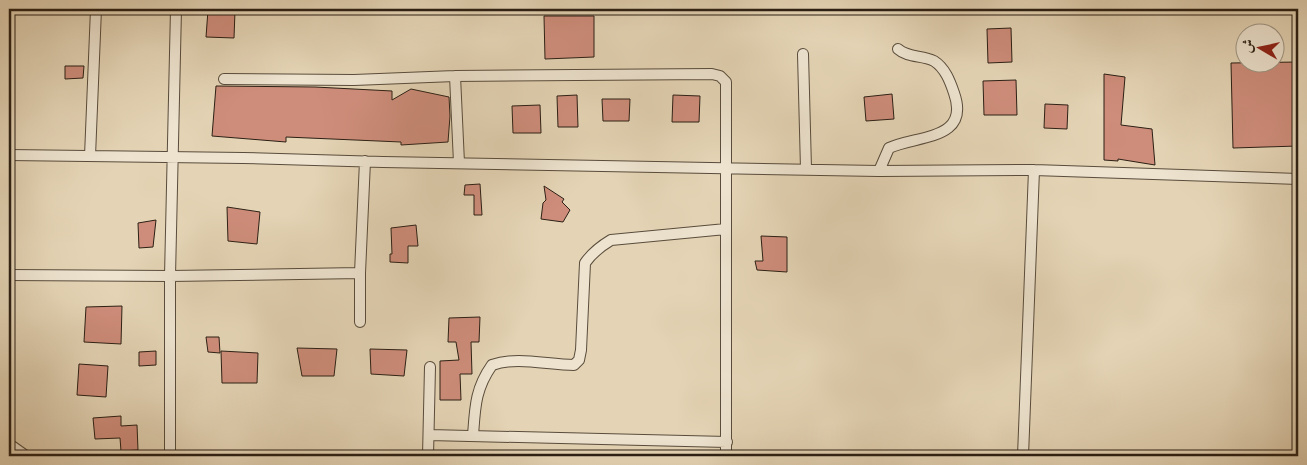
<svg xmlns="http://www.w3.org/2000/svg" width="1307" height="465" viewBox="0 0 1307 465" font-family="'Sorts Mill Goudy',Amiri,serif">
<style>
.building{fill:#ce8d7b;stroke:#2b1f14}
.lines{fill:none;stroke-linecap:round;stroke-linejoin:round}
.minor-casing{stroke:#594c3c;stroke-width:12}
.minor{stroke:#ede3cf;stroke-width:10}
</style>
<rect width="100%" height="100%" fill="#e4d4b5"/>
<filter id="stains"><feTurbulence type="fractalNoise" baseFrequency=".004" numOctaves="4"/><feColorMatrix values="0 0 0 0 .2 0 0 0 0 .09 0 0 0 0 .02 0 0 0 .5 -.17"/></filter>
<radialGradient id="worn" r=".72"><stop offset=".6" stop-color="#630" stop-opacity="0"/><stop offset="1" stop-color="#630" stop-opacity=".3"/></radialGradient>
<path class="building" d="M 208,10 L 235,11 L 234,38 L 206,37 Z
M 544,16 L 594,16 L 594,57 L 545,59 Z
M 1011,28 L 1012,62 L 988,63 L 987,29 Z
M 1298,62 L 1298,146 L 1233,148 L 1231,63 Z
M 65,66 L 84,66 L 83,78 L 65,79 Z
M 1104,74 L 1125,77 L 1121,125 L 1152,129 L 1155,165 L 1118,159 L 1118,161 L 1104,160 Z
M 1016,80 L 1017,115 L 984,115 L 983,81 Z
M 216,86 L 315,87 L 392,91 L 392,100 L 411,89 L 449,97 L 450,116 L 448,142 L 401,145 L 401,142 L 286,137 L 286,142 L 212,136 Z
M 892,94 L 894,119 L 866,121 L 864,97 Z
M 577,95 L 578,127 L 558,127 L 557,96 Z
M 673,95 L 700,96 L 699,122 L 672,122 Z
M 602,99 L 630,99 L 629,121 L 603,121 Z
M 1045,104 L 1068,105 L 1067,129 L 1044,128 Z
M 540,105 L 541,133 L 513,133 L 512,106 Z
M 480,184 L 482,215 L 474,215 L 474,195 L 464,195 L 465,185 Z
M 544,186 L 564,199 L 562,202 L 570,210 L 563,222 L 541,219 L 543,203 L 546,200 Z
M 227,207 L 260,212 L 257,244 L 228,241 Z
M 156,220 L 153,247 L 139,248 L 138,223 Z
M 416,225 L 418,246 L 408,246 L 408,263 L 390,262 L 390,254 L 392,254 L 391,228 Z
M 761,236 L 787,237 L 787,272 L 757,270 L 755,261 L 763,261 Z
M 122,306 L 121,344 L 84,342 L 86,307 Z
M 480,317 L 479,342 L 471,342 L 472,374 L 460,374 L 461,400 L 440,400 L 440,361 L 459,360 L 456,342 L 448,342 L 449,318 Z
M 206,337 L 219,337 L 220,353 L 208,352 Z
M 297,348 L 337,349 L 334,376 L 302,376 Z
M 370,349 L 407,350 L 404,376 L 371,374 Z
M 156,351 L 156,365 L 139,366 L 139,352 Z
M 221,351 L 258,353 L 257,383 L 222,383 Z
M 79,364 L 108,366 L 106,397 L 77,395 Z
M 121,416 L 121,426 L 137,425 L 138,450 L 121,451 L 120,438 L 95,439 L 93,418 Z"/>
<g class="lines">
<defs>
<path id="minor" d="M 803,54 L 806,169
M 455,76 L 459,163
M 224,79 L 354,80 L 455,76 L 712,74 L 720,76 L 726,82 L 726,456
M 9,155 L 243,158 L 383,162 L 879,171 L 1034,170 L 1298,179
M 90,156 L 96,9
M 879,171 L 889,148 C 916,135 971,141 954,93 C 950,81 945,68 934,61 C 922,55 908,58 898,49
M 9,275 L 170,276 L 360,273
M 360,322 L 360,273 L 365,161
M 429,435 L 727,442
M 473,436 C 475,408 475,389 492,365 C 517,356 548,365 574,365 L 579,360 L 581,350 L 585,263 C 592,253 601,246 611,240 L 726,229
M 9,444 L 26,456
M 170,456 L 170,276 L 176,9
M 428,456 L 430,367
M 1023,456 L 1034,170"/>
</defs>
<use href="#minor" class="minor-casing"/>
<use href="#minor" class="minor"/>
</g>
<rect width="1307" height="465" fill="none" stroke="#e4d4b5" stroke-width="30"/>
<rect x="10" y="10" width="1287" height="445" fill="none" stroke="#2b1f14" stroke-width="2.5"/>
<rect x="15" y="15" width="1277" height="435" fill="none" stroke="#2b1f14"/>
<g transform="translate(1260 48) rotate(279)"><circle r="24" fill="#ede3cf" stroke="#9f9584"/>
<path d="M0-4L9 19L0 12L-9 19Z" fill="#8f2418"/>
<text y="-8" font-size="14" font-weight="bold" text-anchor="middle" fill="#2b1f14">ش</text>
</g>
<rect width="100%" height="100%" filter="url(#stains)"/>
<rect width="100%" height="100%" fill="url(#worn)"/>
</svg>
